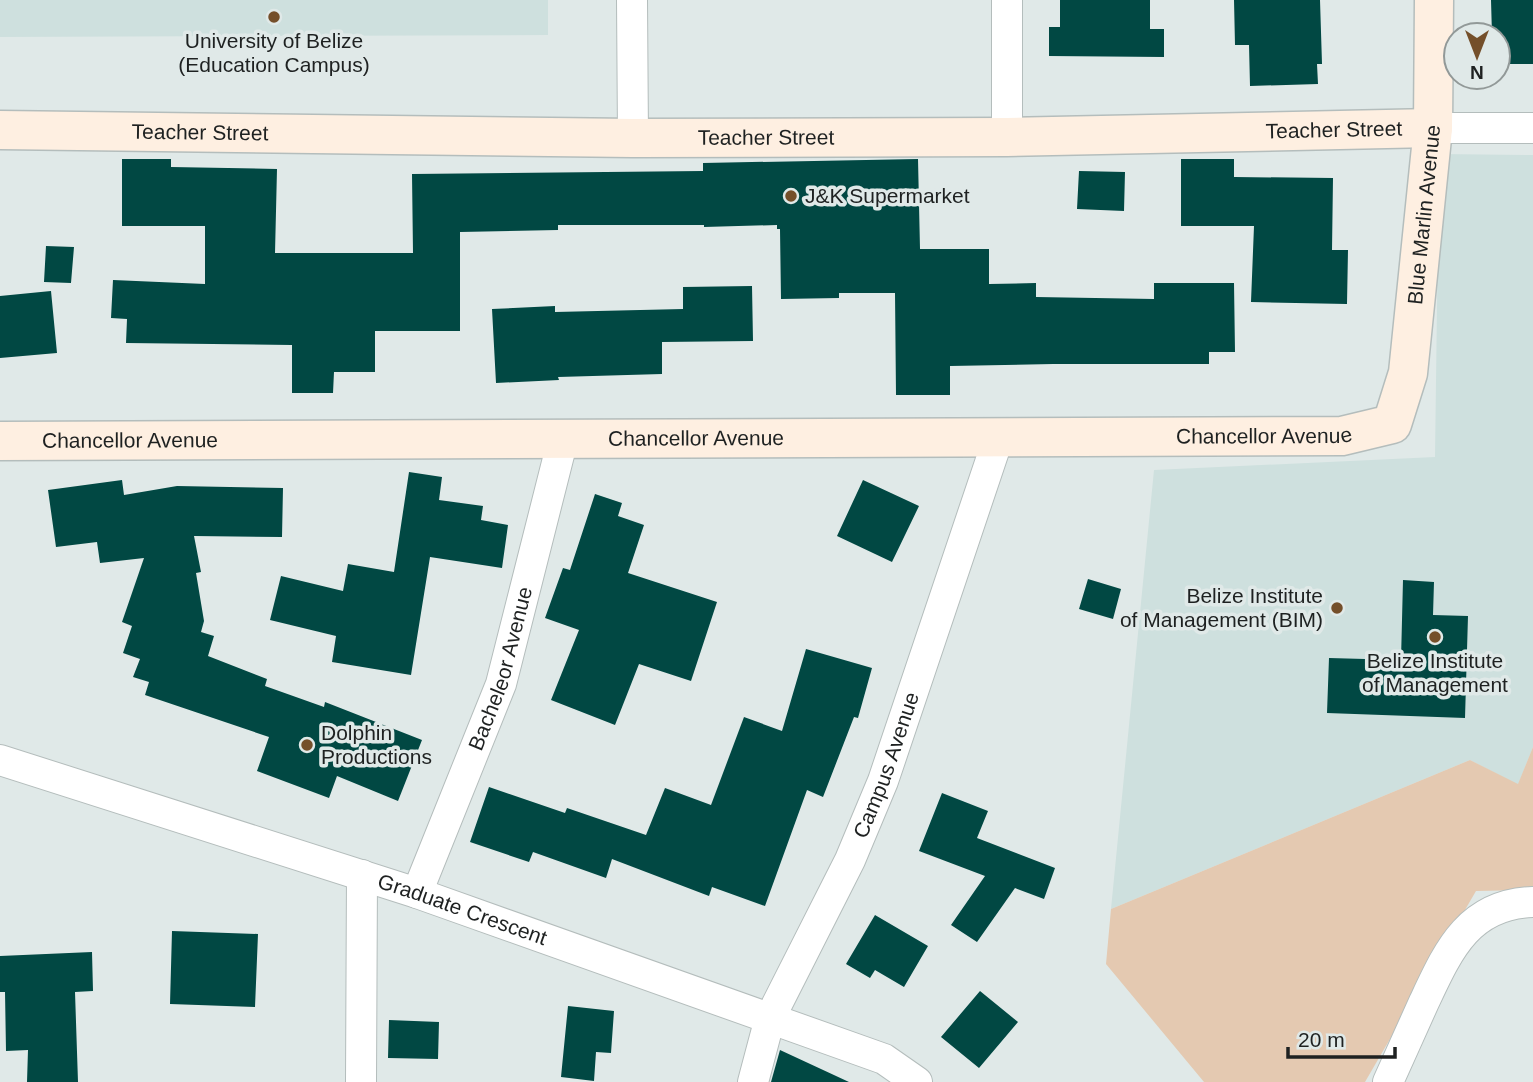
<svg xmlns="http://www.w3.org/2000/svg" width="1533" height="1082" viewBox="0 0 1533 1082" font-family="Arial,sans-serif">
<style>
.built{fill:#cee0de}
.green{fill:#e4c9b1}
.building{fill:#014843}
.lines{fill:none;stroke-linecap:round;stroke-linejoin:round}
.street-casing{stroke:#b4bdbc;stroke-width:32}
.secondary-casing{stroke:#b4bdbc;stroke-width:41}
.street{stroke:#fff;stroke-width:30}
.secondary{stroke:#feefe1;stroke-width:38}
.poi-dot{fill:#744f2a;stroke:#e0e9e8;stroke-width:2.5}
.labels{text-anchor:middle;stroke-width:7;stroke-linejoin:round;paint-order:stroke}
.poi-label{font-size:21px;fill:#1e2121;stroke:#e0e9e8}
.street-label{font-size:21px;fill:#1e2121;stroke:#e0e9e8}
</style>
<rect width="100%" height="100%" fill="#e0e9e8"/>
<path class="built" d="M 0,0 L 548,0 L 548,35 L 0,37 Z
M 1439,154 L 1533,155 L 1533,747 L 1518,785 L 1470,760 L 1111,909 L 1154,470 L 1435,457 Z"/>
<path class="green" d="M 1533,747 L 1533,890 L 1476,891 L 1365,1082 L 1204,1082 L 1106,964 L 1111,909 L 1470,760 L 1518,784 Z"/>
<path class="building" d="M 1060,0 L 1150,0 L 1150,29 L 1164,29 L 1164,57 L 1049,56 L 1049,27 L 1060,27 Z
M 1234,0 L 1320,0 L 1322,64 L 1317,64 L 1318,84 L 1250,86 L 1249,45 L 1235,45 Z
M 1491,0 L 1533,0 L 1533,64 L 1498,64 L 1498,35 L 1492,35 Z
M 122,159 L 171,159 L 171,167 L 277,169 L 275,253 L 413,253 L 412,174 L 703,171 L 703,163 L 918,159 L 920,249 L 989,249 L 989,284 L 1036,283 L 1036,297 L 1154,299 L 1154,283 L 1234,283 L 1235,352 L 1209,352 L 1209,364 L 1053,364 L 950,366 L 950,395 L 896,395 L 895,293 L 839,293 L 839,298 L 781,299 L 780,229 L 777,229 L 777,225 L 704,227 L 704,225 L 558,225 L 558,230 L 460,232 L 460,331 L 375,331 L 375,372 L 334,372 L 333,393 L 292,393 L 292,345 L 126,343 L 127,319 L 111,318 L 113,280 L 205,284 L 205,226 L 122,226 Z
M 1181,159 L 1234,159 L 1234,177 L 1333,178 L 1332,250 L 1348,250 L 1347,304 L 1251,302 L 1254,226 L 1181,226 Z
M 1079,171 L 1125,172 L 1124,211 L 1077,209 Z
M 46,246 L 74,247 L 71,283 L 44,282 Z
M 752,286 L 753,341 L 662,342 L 662,374 L 558,377 L 559,380 L 496,383 L 492,309 L 555,306 L 555,312 L 683,309 L 683,287 Z
M 51,291 L 57,353 L 0,358 L 0,296 Z
M 409,472 L 442,477 L 439,500 L 483,506 L 481,520 L 508,525 L 502,568 L 430,557 L 411,675 L 332,662 L 336,636 L 270,620 L 281,576 L 343,591 L 348,564 L 394,572 Z
M 122,480 L 124,495 L 177,486 L 283,488 L 282,537 L 194,536 L 201,572 L 196,573 L 204,621 L 201,632 L 214,636 L 208,656 L 267,679 L 265,686 L 324,707 L 325,702 L 422,740 L 398,801 L 337,776 L 329,798 L 257,771 L 269,737 L 145,695 L 149,682 L 133,677 L 140,659 L 123,653 L 132,626 L 122,622 L 144,558 L 100,563 L 97,542 L 56,547 L 48,490 Z
M 863,480 L 919,506 L 892,562 L 837,536 Z
M 595,494 L 622,503 L 618,516 L 644,525 L 628,573 L 717,602 L 691,681 L 639,664 L 615,725 L 551,700 L 579,630 L 545,618 L 563,568 L 570,570 Z
M 1088,579 L 1121,589 L 1113,619 L 1079,609 Z
M 1403,580 L 1434,582 L 1433,615 L 1468,616 L 1465,718 L 1327,713 L 1329,658 L 1401,660 Z
M 806,649 L 872,668 L 858,718 L 854,717 L 823,797 L 807,790 L 765,906 L 712,887 L 709,896 L 612,859 L 606,878 L 533,852 L 529,862 L 470,842 L 489,787 L 565,813 L 567,808 L 646,835 L 665,788 L 711,805 L 744,717 L 782,731 Z
M 942,793 L 988,811 L 977,838 L 1055,868 L 1044,899 L 1015,888 L 977,942 L 951,925 L 985,876 L 919,851 Z
M 875,915 L 928,946 L 904,987 L 875,970 L 870,978 L 846,964 Z
M 172,931 L 258,934 L 255,1007 L 170,1004 Z
M 92,952 L 93,991 L 75,992 L 78,1082 L 27,1082 L 28,1050 L 6,1051 L 5,992 L 0,992 L 0,956 Z
M 980,991 L 1018,1022 L 979,1068 L 941,1037 Z
M 568,1006 L 614,1011 L 611,1053 L 596,1052 L 594,1081 L 561,1077 Z
M 389,1020 L 439,1022 L 438,1059 L 388,1058 Z
M 780,1050 L 849,1082 L 771,1082 Z"/>
<g class="lines">
<defs>
<g id="street">
<path d="M 632,0 L 633,138"/>
<path d="M 1007,0 L 1007,137"/>
<path d="M 1433,128 L 1533,128"/>
<path id="s1" d="M 0,760 L 417,893 L 884,1059 L 917,1082"/>
<path id="s2" d="M 417,893 L 501,684 L 563,439"/>
<path d="M 361,1082 L 362,875"/>
<path id="s3" d="M 753,1082 L 770,1018 L 850,860 L 883,781 L 998,439"/>
<path d="M 1388,1082 C 1400,1055 1412,1029 1424,1002 C 1448,951 1468,904 1533,902"/>
</g>
<g id="secondary">
<path id="s4" d="M 0,130 L 633,138 L 1007,137 L 1433,128"/>
<path id="s5" d="M 0,441 L 1342,436 L 1392,424 L 1408,373 L 1433,128 L 1434,0"/>
</g>
</defs>
<use href="#street" class="street-casing"/>
<use href="#secondary" class="secondary-casing"/>
<use href="#street" class="street"/>
<use href="#secondary" class="secondary"/>
</g>
<g class="poi-dot">
<circle cx="274" cy="17" r="7"/>
<circle cx="791" cy="196" r="7"/>
<circle cx="1337" cy="608" r="7"/>
<circle cx="1435" cy="637" r="7"/>
<circle cx="307" cy="745" r="7"/>
</g>
<g class="labels">
<g class="poi-label">
<text x="274" y="48">University of Belize<tspan x="274" dy="24">(Education Campus)</tspan></text>
<text x="805" y="203" text-anchor="start">J&amp;K Supermarket</text>
<text x="1323" y="603" text-anchor="end">Belize Institute<tspan x="1323" dy="24">of Management (BIM)</tspan></text>
<text x="1435" y="668">Belize Institute<tspan x="1435" dy="24">of Management</tspan></text>
<text x="321" y="740" text-anchor="start">Dolphin<tspan x="321" dy="24">Productions</tspan></text>
</g>
<g class="street-label">
<text dy="7" stroke="none"><textPath href="#s4" startOffset="1334">Teacher Street</textPath></text>
<text dy="7" stroke="none"><textPath href="#s4" startOffset="200">Teacher Street</textPath></text>
<text dy="7" stroke="none"><textPath href="#s4" startOffset="766">Teacher Street</textPath></text>
<text dy="7" stroke="none"><textPath href="#s5" startOffset="1606">Blue Marlin Avenue</textPath></text>
<text dy="7" stroke="none"><textPath href="#s5" startOffset="1264">Chancellor Avenue</textPath></text>
<text dy="7" stroke="none"><textPath href="#s5" startOffset="696">Chancellor Avenue</textPath></text>
<text dy="7" stroke="none"><textPath href="#s5" startOffset="130">Chancellor Avenue</textPath></text>
<text dy="7" stroke="none"><textPath href="#s2" startOffset="240">Bacheleor Avenue</textPath></text>
<text dy="7" stroke="none"><textPath href="#s3" startOffset="345">Campus Avenue</textPath></text>
<text dy="7" stroke="none"><textPath href="#s1" startOffset="486">Graduate Crescent</textPath></text>
</g>
</g>
<g transform="translate(1477 56) rotate(180)"><circle r="33" fill="#e0e9e8" stroke="#929998" stroke-width="2"/>
<path d="M0-5L12 26L0 18L-12 26Z" fill="#744f2a"/>
<text y="-10" font-size="19" font-weight="bold" text-anchor="middle" fill="#1e2121">N</text>
</g>
<path d="M1288 1047v10h107v-10" fill="none" stroke="#1e2121" stroke-width="3.5"/>
<text x="1298" y="1047" font-size="21" fill="#1e2121" stroke="#e0e9e8" stroke-width="5" paint-order="stroke">20 m</text>
</svg>
